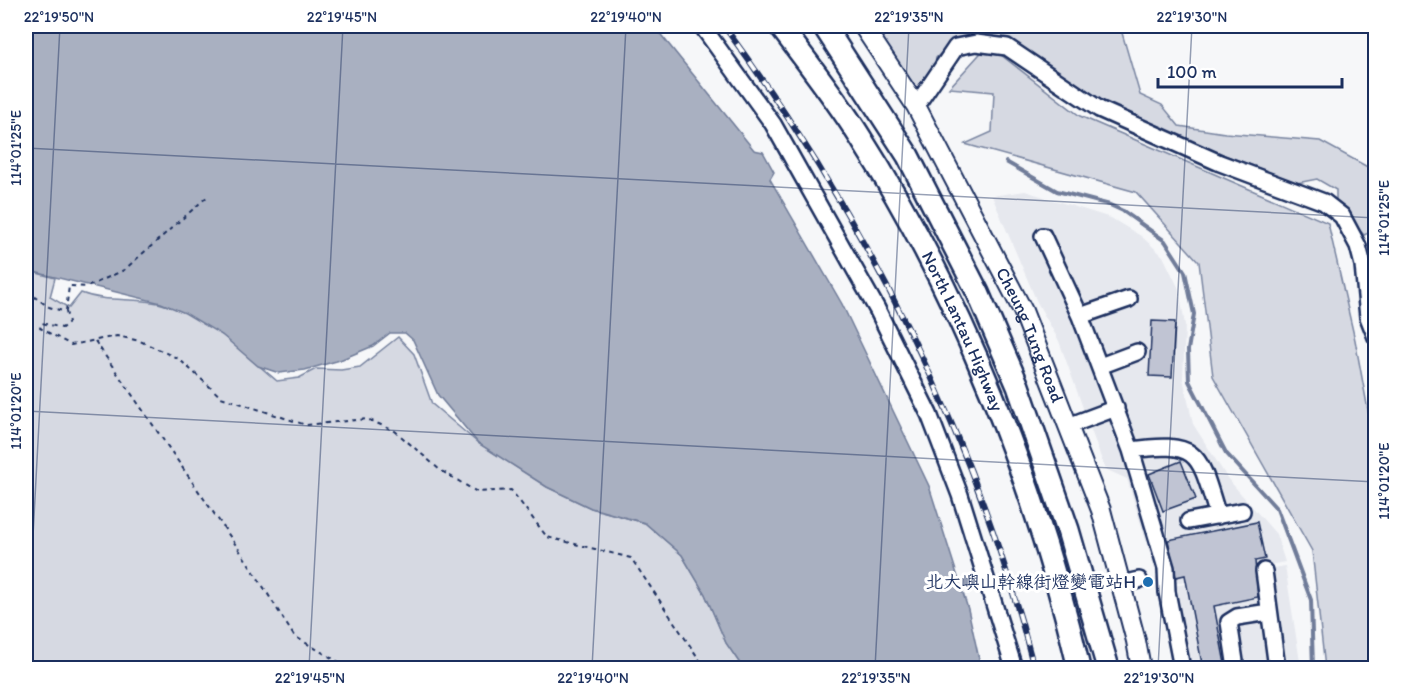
<svg xmlns="http://www.w3.org/2000/svg" width="1401" height="694" viewBox="0 0 1401 694" font-family="Itim,'LXGW WenKai TC',sans-serif">
<style>
.built{fill:#e6e8ee}
.green{fill:#d6d9e2;stroke:#7884a0;stroke-width:1.5}
.water{fill:#a9b0c1;stroke:#707c99;stroke-width:1.5}
.lines{fill:none;stroke-linecap:round;stroke-linejoin:round}
.stream{stroke:#707c99;stroke-width:4}
.building{fill:#c0c4d3;stroke:#1b2f5e;stroke-width:1.5}
.minor-casing{stroke:#1b2f5e;stroke-width:20}
.major-casing{stroke:#1b2f5e;stroke-width:22}
.highway-casing{stroke:#1b2f5e;stroke-width:26}
.path{stroke:#1b2f5e;stroke-width:2;stroke-dasharray:4.5 4.5;stroke-linecap:butt}
.minor{stroke:#fff;stroke-width:15}
.major{stroke:#fff;stroke-width:18}
.highway{stroke:#fff;stroke-width:21}
.rail-casing{stroke:#1b2f5e;stroke-width:6}
.rail{stroke:#fff;stroke-width:4;stroke-dasharray:11;stroke-linecap:butt}
.ticks{fill:none;stroke:#1b2f5e;stroke-width:1.5;stroke-opacity:0.45}
.poi-dot{fill:#1f6fb2;stroke:#fff;stroke-width:2}
.labels{text-anchor:middle;stroke-width:6;stroke-linejoin:round;paint-order:stroke}
.street-label{font-size:18px;fill:#1b2f5e;stroke:#fff}
.poi-label{font-size:18px;fill:#1b2f5e;stroke:#fff;text-anchor:end}
.neatline{fill:none;stroke:#1b2f5e;stroke-width:2}
.ticks-label{font-size:15px;text-anchor:middle;fill:#1b2f5e}
</style>
<rect width="100%" height="100%" fill="#f6f7f9"/>
<filter id="ink" filterUnits="userSpaceOnUse"><feTurbulence type="fractalNoise" baseFrequency=".0167" numOctaves="2"/><feDisplacementMap in="SourceGraphic" scale="12" xChannelSelector="R" yChannelSelector="G"/><feConvolveMatrix kernelMatrix="1 2 1 2 8 2 1 2 1" color-interpolation-filters="sRGB"/></filter>
<g filter="url(#ink)">
<path class="built" d="M 1025,191 L 1111,218 L 1141,236 L 1163,256 L 1179,289 L 1185,325 L 1183,378 L 1193,424 L 1228,479 L 1276,534 L 1285,562 L 1160,586 L 1127,479 L 1105,469 L 1059,341 L 1037,302 L 992,196 Z
M 1285,566 L 1301,668 L 1172,668 L 1157,589 Z"/>
<path class="green" d="M 878,26 L 1120,26 L 1140,95 L 1162,105 L 1179,126 L 1225,133 L 1320,141 L 1375,171 L 1375,230 L 1364,235 L 1336,205 L 1336,190 L 1317,179 L 1297,183 L 1204,147 L 1126,121 L 1015,42 L 982,39 L 954,41 L 936,58 L 933,70 L 915,91 L 879,38 Z
M 988,45 L 1080,116 L 1328,223 L 1355,340 L 1375,448 L 1375,668 L 1325,668 L 1312,551 L 1213,376 L 1199,262 L 1136,192 L 965,144 L 992,132 L 994,92 L 949,88 Z
M 26,270 L 55,278 L 50,297 L 69,308 L 81,293 C 106,303 132,297 158,303 C 206,314 241,351 277,381 L 299,378 L 316,369 L 341,370 L 360,367 L 398,337 L 414,354 L 432,404 L 478,443 L 547,487 L 591,508 L 645,523 L 682,555 L 705,594 L 726,643 L 743,668 L 26,668 Z"/>
<path class="water" d="M 26,26 L 654,26 L 754,150 L 763,152 L 774,172 L 770,179 L 842,304 L 929,486 L 968,609 L 981,668 L 743,668 L 726,643 L 705,594 L 682,555 L 645,523 L 591,508 L 547,487 L 478,443 L 438,395 L 413,340 L 405,333 L 390,333 L 373,346 L 340,360 L 305,370 L 279,373 L 258,366 L 222,335 L 185,313 L 161,303 L 26,270 Z"/>
<g class="lines">
<path class="stream" d="M 1006,162 L 1057,191 L 1110,205 L 1123,211 L 1165,241 L 1185,272 L 1194,314 L 1188,350 L 1189,381 L 1226,453 L 1277,509 L 1311,600 L 1313,668"/>
</g>
<path class="building" d="M 1152,321 L 1175,322 L 1172,377 L 1149,376 Z
M 1181,461 L 1196,499 L 1163,511 L 1149,474 Z
M 1257,522 L 1265,559 L 1255,561 L 1258,597 L 1214,606 L 1226,669 L 1203,669 L 1185,575 L 1176,577 L 1168,540 Z"/>
<g class="lines">
<defs>
<path id="minor" d="M 702,26 L 773,124 L 877,309 L 929,414 L 960,495 L 1014,668
M 916,106 L 956,47 L 976,43 L 1007,47 L 1099,109 L 1220,163 L 1324,202 L 1342,216 L 1358,246 L 1363,265 L 1368,317 L 1376,337
M 1043,236 L 1080,316 L 1131,450 L 1166,568 L 1167,592 L 1182,668
M 1080,316 L 1129,299
M 1100,366 L 1137,352
M 1068,426 L 1116,408
M 1131,450 C 1201,440 1199,455 1218,516
M 1189,521 L 1242,511
M 1264,571 L 1277,668
M 1121,584 L 1139,580
M 1236,668 L 1229,622 L 1237,617 L 1269,612"/>
<g id="major">
<path id="s1" d="M 863,26 L 916,106 L 1023,311 L 1101,510 L 1136,641 L 1141,668"/>
</g>
<g id="highway">
<path id="s2" d="M 780,26 C 807,62 836,98 860,137 C 962,297 1036,484 1079,668"/>
<path d="M 824,26 L 908,156 L 978,293 L 1018,386 L 1068,530 L 1108,668"/>
</g>
</defs>
<use href="#minor" class="minor-casing"/>
<use href="#major" class="major-casing"/>
<use href="#highway" class="highway-casing"/>
<path class="path" d="M 26,291 L 49,307 L 66,312 L 69,322 L 62,328 L 42,323 L 40,328 L 71,345 L 117,336 L 140,341 L 179,359 L 221,397 L 306,425 L 367,419 L 395,431 L 440,470 L 477,492 L 511,490 L 547,537 L 631,558 L 705,668
M 66,311 L 69,286 L 87,287 L 124,270 L 208,196
M 95,341 L 251,567 L 294,636 L 349,668"/>
<use href="#minor" class="minor"/>
<use href="#major" class="major"/>
<use href="#highway" class="highway"/>
<defs>
<path id="rail" d="M 724,26 C 866,219 975,436 1034,668"/>
</defs>
<use href="#rail" class="rail-casing"/>
<use href="#rail" class="rail"/>
</g>
</g>
<path class="ticks" d="M 26,148 L 1376,218M 26,411 L 1376,482M 26,668 L 60,26M 309,668 L 343,26M 592,668 L 626,26M 875,668 L 909,26M 1158,668 L 1192,26"/>
<circle class="poi-dot" cx="1148" cy="582" r="6"/>
<g class="labels">
<g class="street-label">
<text dy="6" stroke="none"><textPath href="#s2" startOffset="357">North Lantau Highway</textPath></text>
<text dy="6" stroke="none"><textPath href="#s1" startOffset="352">Cheung Tung Road</textPath></text>
</g>
<g class="poi-label">
<text x="1136" y="588">北大嶼山幹線街燈變電站H</text>
</g>
</g>
<rect width="1401" height="694" fill="none" stroke="#fff" stroke-width="66"/>
<path d="M1158 78v9h184v-9" fill="none" stroke="#1b2f5e" stroke-width="3"/>
<text x="1167" y="78" font-size="18" fill="#1b2f5e" stroke="#ffffff" stroke-width="4.5" paint-order="stroke">100 m</text>
<rect x="33" y="33" width="1335" height="628" class="neatline"/>
<g class="ticks-label">
<text x="59" y="22">22°19'50"N</text>
<text x="342" y="22">22°19'45"N</text>
<text x="626" y="22">22°19'40"N</text>
<text x="909" y="22">22°19'35"N</text>
<text x="1192" y="22">22°19'30"N</text>
<text transform="translate(16 148) rotate(-90)" y="5">114°01'25"E</text>
<text transform="translate(1384 218) rotate(-90)" y="5">114°01'25"E</text>
<text transform="translate(16 411) rotate(-90)" y="5">114°01'20"E</text>
<text transform="translate(1384 481) rotate(-90)" y="5">114°01'20"E</text>
<text x="310" y="683">22°19'45"N</text>
<text x="593" y="683">22°19'40"N</text>
<text x="876" y="683">22°19'35"N</text>
<text x="1159" y="683">22°19'30"N</text>
</g>
</svg>
